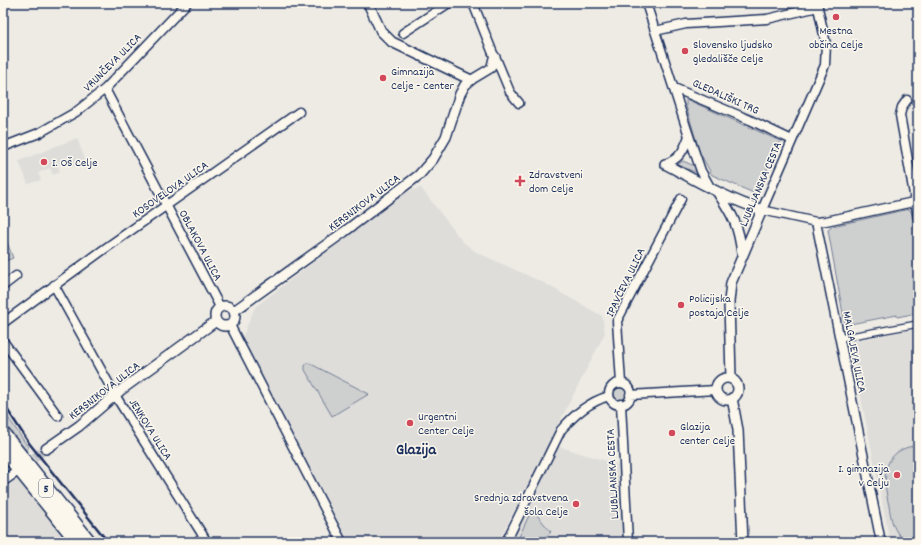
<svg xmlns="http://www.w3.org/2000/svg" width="921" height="545" viewBox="0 0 921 545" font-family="Dekko,sans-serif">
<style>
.built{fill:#deddda}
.green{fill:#cecfcf;stroke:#747f96}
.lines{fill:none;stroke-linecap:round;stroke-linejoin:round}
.tertiary-tunnel{stroke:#c4c5c9;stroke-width:9;stroke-dasharray:9 4.5;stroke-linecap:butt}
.pedestrian-casing{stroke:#1b2f5e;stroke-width:8}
.minor-casing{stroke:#1b2f5e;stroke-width:11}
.tertiary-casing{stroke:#1b2f5e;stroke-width:12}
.primary-casing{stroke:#1b2f5e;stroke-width:15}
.pedestrian{stroke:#fbf7ec;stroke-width:5.5}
.minor{stroke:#fbf7ec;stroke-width:8}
.tertiary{stroke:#fbf7ec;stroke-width:9}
.primary{stroke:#fbf7ec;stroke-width:12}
.rail{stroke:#1b2f5e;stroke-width:2.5}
.poi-dot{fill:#d1495b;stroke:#fbf7ec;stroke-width:1.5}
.labels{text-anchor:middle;stroke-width:3;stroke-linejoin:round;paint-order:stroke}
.shield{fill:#fbf7ec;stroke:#5e6b89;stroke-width:1}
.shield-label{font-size:11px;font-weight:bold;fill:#1b2f5e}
.poi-label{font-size:12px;fill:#1b2f5e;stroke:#fbf7ec;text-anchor:start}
.street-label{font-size:12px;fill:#1b2f5e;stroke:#fbf7ec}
.district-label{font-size:16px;font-weight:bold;fill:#1b2f5e;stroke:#fbf7ec}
</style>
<rect width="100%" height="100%" fill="#eeebe4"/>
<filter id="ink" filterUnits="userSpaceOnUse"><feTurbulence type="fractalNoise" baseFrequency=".025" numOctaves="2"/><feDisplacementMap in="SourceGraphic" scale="8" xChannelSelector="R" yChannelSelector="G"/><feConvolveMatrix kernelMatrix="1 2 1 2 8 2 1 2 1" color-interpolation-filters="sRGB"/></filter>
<g filter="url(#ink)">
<path class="built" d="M 77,138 L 86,162 L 73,167 L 70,161 L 58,165 L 60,172 L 53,175 L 50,168 L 38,173 L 41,180 L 28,184 L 19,161 Z
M 421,188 L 463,242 L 476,252 L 542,282 L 602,316 L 605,333 L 498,542 L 348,542 L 242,338 L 255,307 L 405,192 Z
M 918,328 L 918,542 L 890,542 L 850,342 Z
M 557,446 L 619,465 L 624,542 L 512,542 Z
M 19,478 L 68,542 L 3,542 L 3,490 Z"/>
<path class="green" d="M 686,99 L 780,141 L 756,194 L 712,175 L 700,153 L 686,106 Z
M 683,161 L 697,167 L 698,173 L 677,165 Z
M 909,209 L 911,211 L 918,249 L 918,313 L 897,317 L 897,315 L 845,325 L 828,230 L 833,226 Z
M 3,232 L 13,258 L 3,262 Z
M 307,363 L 309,363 L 369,394 L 332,416 L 305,370 L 305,366 Z
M614 394a6 6 0 1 1 12 0a6 6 0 1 1-12 0Z
M 3,410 L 28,447 L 28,449 L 24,451 L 3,424 Z
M 918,445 L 918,542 C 914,542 909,543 906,541 C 893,533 891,519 889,506 C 882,477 881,450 918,445 Z
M 532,509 L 551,532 L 540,542 L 523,542 L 519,537 Z"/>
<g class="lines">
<path class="tertiary-tunnel" d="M 23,466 L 46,449"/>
<defs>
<path id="pedestrian" d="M 840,338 L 918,324"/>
<path id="minor" d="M 646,3 L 689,136 L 701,171 L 711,189
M 817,3 L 826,44 L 825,65 L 762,210 L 816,222 L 881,542
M 655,31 L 686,24 L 767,19 L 818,7
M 403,33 L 449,3
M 495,56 L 510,92 L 519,103
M 471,80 L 491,68 L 494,56 L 473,3
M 674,88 L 750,120 L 792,140
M 105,89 L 220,307
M 907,100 L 902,107 L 900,115 L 918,217
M 3,147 L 39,133 L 76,112 L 105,89 L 187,3
M 665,164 C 680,159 684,150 689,136
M 816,222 L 826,221 L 918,201
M 54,285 L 115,395 L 207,542
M 3,286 L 16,276
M 3,323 L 103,250 L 299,112
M 230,325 L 342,542
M 3,341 L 58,416
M 621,383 L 617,321 L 681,199
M609 394a11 11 0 1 1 22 0a11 11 0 1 1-22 0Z
M 630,395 L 716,390
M 621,404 L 628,542
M 506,542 L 561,430 C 575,414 589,402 609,396"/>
<path id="tertiary" d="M 665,164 C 697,181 727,199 762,210 L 731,283 L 729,302 L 731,378
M 718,193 C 733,215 739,227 742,254
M215 316a10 10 0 1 1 20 0a10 10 0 1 1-20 0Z
M 234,311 L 344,232 L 419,175 L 433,159 L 446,137 L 460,94 L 465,85 L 471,80 L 392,42 L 381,31 L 368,3
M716 389a11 11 0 1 1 22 0a11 11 0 1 1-22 0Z
M 732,398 L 738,430 L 743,542
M 46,449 L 79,426 L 121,390 L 216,321
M 3,481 L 13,474"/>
<path id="primary" d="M 3,433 L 90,542
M 3,450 L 77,542"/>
</defs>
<use href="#pedestrian" class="pedestrian-casing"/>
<use href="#minor" class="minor-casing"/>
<use href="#tertiary" class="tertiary-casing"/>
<use href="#primary" class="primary-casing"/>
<use href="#pedestrian" class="pedestrian"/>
<use href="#minor" class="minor"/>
<use href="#tertiary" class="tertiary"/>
<use href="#primary" class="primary"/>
<path class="rail" d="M 3,403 L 29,443 L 108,542"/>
</g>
</g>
<g class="poi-dot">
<circle cx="836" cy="17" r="4"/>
<circle cx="685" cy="51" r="4"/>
<circle cx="383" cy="78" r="4"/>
<circle cx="44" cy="162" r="4"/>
<path d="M518 175h4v4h4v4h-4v4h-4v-4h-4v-4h4z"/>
<circle cx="681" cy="305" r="4"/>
<circle cx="410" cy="423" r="4"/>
<circle cx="672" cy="433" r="4"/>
<circle cx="897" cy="475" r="4"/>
<circle cx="576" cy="504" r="4"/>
</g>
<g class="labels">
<rect class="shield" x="39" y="479" width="14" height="18" rx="3"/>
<g class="shield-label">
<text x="46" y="492">5</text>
</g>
<g class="poi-label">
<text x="836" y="34" text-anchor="middle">Mestna<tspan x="836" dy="14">občina Celje</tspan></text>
<text x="693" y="48">Slovensko ljudsko<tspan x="693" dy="14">gledališče Celje</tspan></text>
<text x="391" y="75">Gimnazija<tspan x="391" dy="14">Celje - Center</tspan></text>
<text x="52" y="166">I. OŠ Celje</text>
<text x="529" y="178">Zdravstveni<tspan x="529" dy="14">dom Celje</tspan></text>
<text x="689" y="302">Policijska<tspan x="689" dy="14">postaja Celje</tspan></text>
<text x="418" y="420">Urgentni<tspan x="418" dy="14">Center Celje</tspan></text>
<text x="680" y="430">Glazija<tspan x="680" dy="14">center Celje</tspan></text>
<text x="889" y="472" text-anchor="end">I. gimnazija<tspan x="889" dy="14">v Celju</tspan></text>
<text x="568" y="501" text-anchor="end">Srednja zdravstvena<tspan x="568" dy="14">šola Celje</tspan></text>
</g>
<g class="street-label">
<text transform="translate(112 62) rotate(-45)" y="4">VRUNČEVA ULICA</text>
<text transform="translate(726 96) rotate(24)" y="4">GLEDALIŠKI TRG</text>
<text transform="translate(760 184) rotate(-67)" y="4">LJUBLJANSKA CESTA</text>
<text transform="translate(170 189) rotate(-35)" y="4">KOSOVELOVA ULICA</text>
<text transform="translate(364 202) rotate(-37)" y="4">KERSNIKOVA ULICA</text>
<text transform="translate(201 245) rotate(62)" y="4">OBLAKOVA ULICA</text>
<text transform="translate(625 282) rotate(-64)" y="4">IPAVČEVA ULICA</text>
<text transform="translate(855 352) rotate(79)" y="4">MALGAJEVA ULICA</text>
<text transform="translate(104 390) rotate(-38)" y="4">KERSNIKOVA ULICA</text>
<text transform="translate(151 429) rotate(58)" y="4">JENKOVA ULICA</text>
<text transform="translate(612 474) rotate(-93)" y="4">LJUBLJANSKA CESTA</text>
</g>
<g class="district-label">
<text x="416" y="454">Glazija</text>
</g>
</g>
<rect width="921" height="545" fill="none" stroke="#fbf7ec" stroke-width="16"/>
<rect x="8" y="8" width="905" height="529" fill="none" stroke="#1b2f5e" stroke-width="1.5" filter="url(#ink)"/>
</svg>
